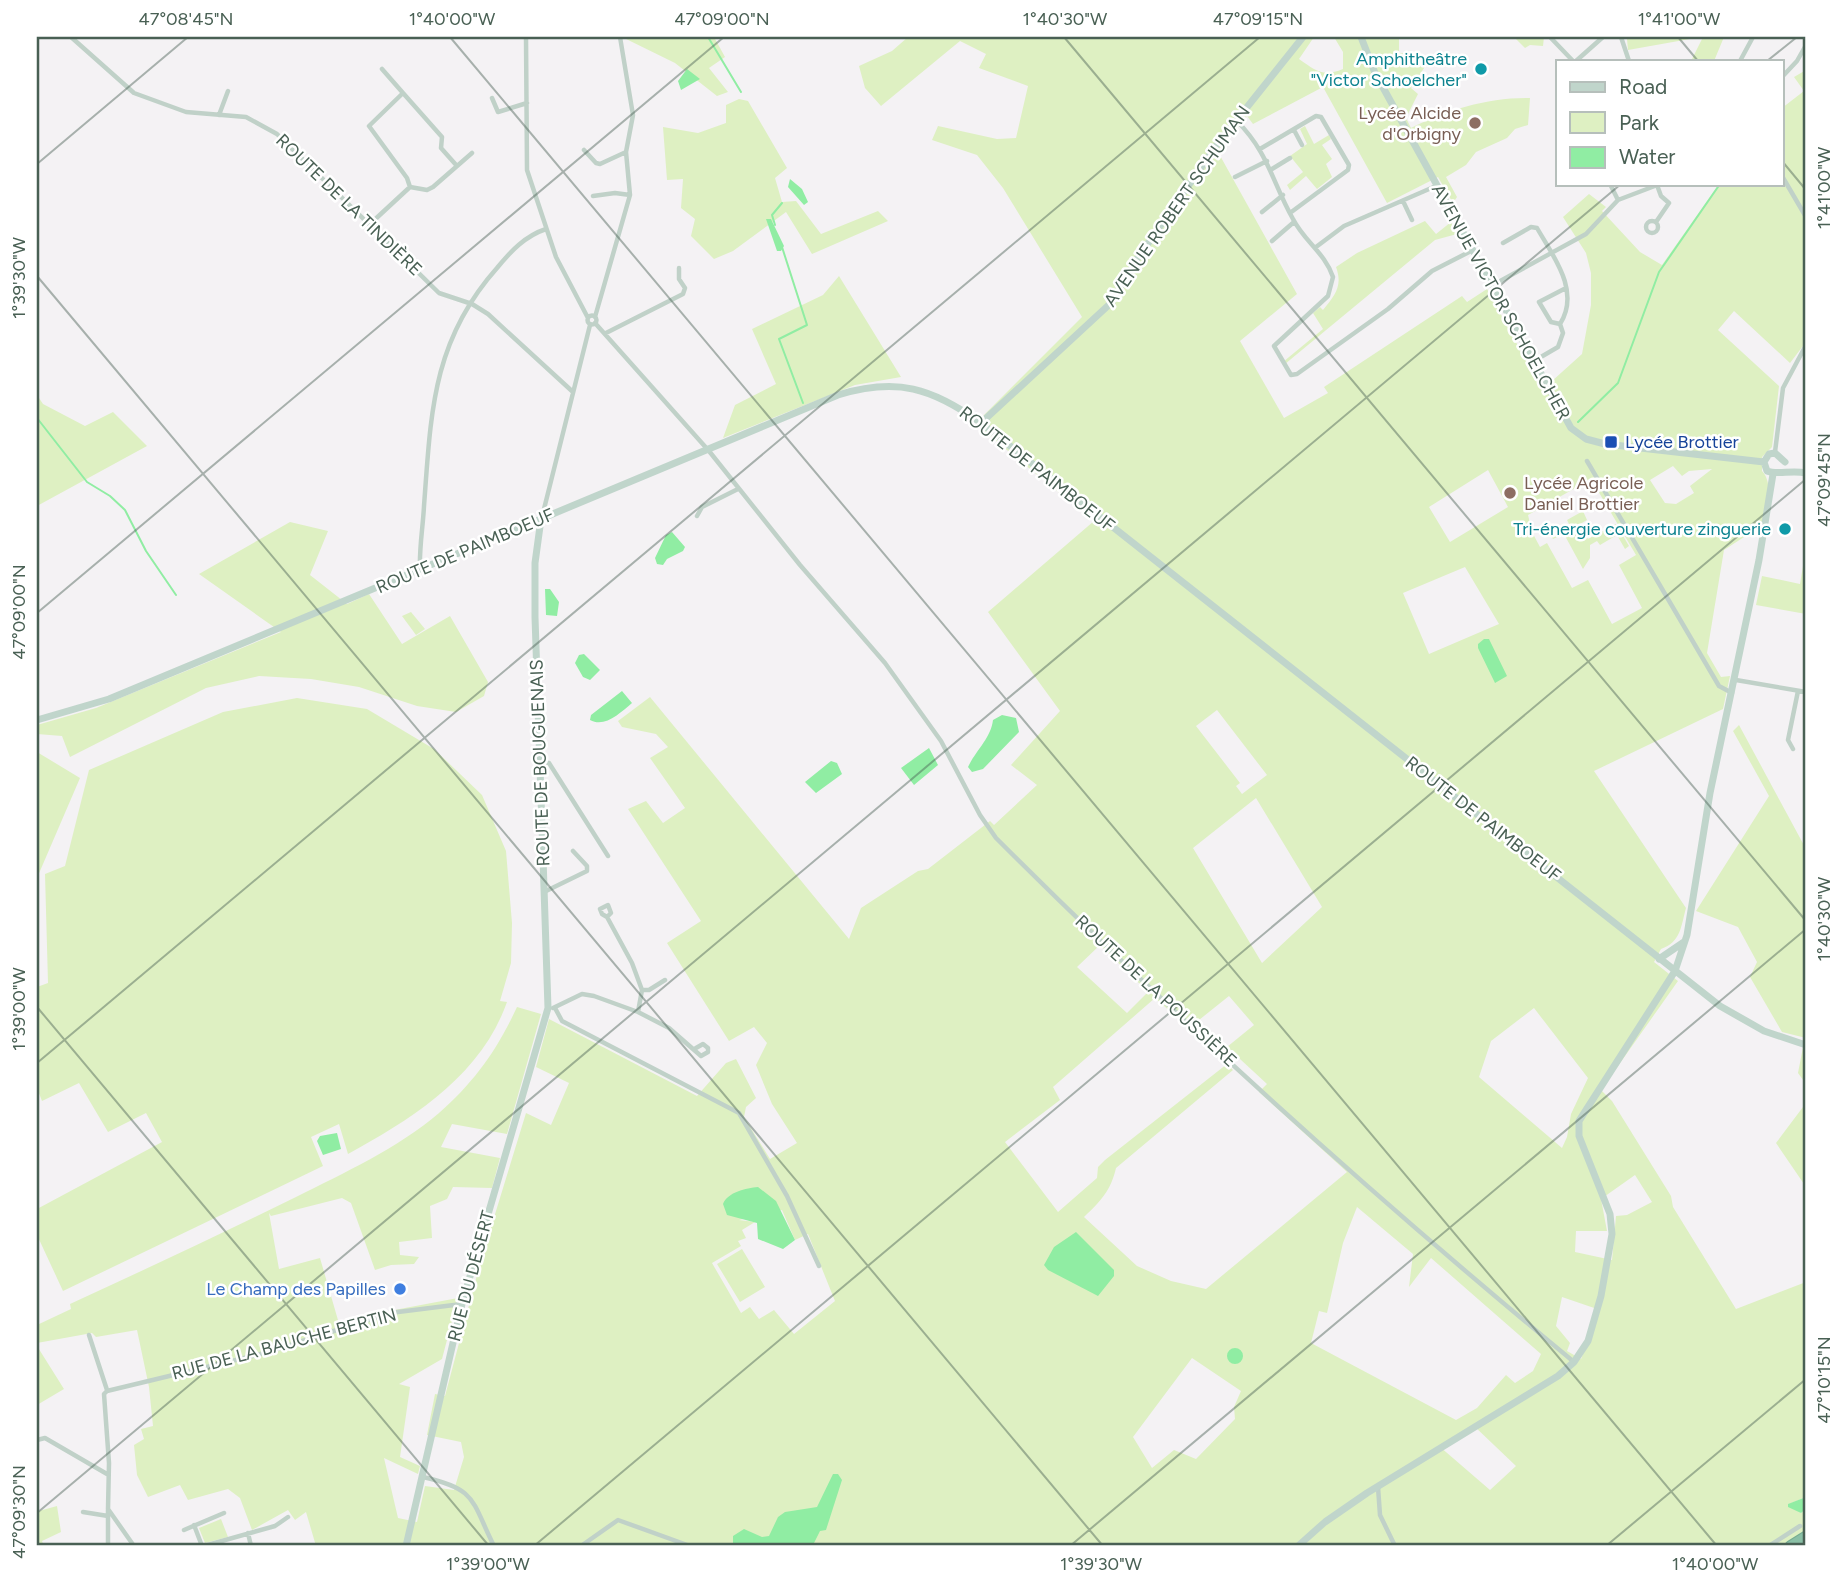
<svg xmlns="http://www.w3.org/2000/svg" width="1843" height="1583" viewBox="0 0 1843 1583" font-family="Figtree,sans-serif">
<style>
.green{fill:#def0c2;fill-rule:evenodd}
.water{fill:#90eda3}
.lines{fill:none;stroke-linecap:round;stroke-linejoin:round}
.stream{stroke:#90eda3;stroke-width:2}
.highway-casing{stroke:#76ac92;stroke-width:11}
.street{stroke:#c0d1c8;stroke-width:4.5}
.secondary{stroke:#c0d5cb;stroke-width:7}
.highway{stroke:#8ac0a6;stroke-width:9}
.ticks{fill:none;stroke:#496054;stroke-width:2;stroke-opacity:0.45}
.culture-dot{fill:#0f9aa8;stroke:#fff;stroke-width:2.5}
.education-dot{fill:#8d6e63;stroke:#fff;stroke-width:2.5}
.transit-dot{fill:#1a4fb4;stroke:#fff;stroke-width:2.5}
.shop-dot{fill:#3f7fe0;stroke:#fff;stroke-width:2.5}
.labels{text-anchor:middle;stroke-width:5;stroke-linejoin:round;paint-order:stroke}
.culture-label{font-size:18px;fill:#0d838f;stroke:#fff;text-anchor:end}
.education-label{font-size:18px;fill:#785e54;stroke:#fff;text-anchor:end}
.street-label{font-size:18px;fill:#496054;stroke:#fff}
.transit-label{font-size:18px;fill:#164399;stroke:#fff;text-anchor:start}
.shop-label{font-size:18px;fill:#366cbe;stroke:#fff;text-anchor:end}
.neatline{fill:none;stroke:#496054;stroke-width:2.5}
.ticks-label{font-size:18px;text-anchor:middle;fill:#496054}
</style>
<rect width="100%" height="100%" fill="#f4f2f4"/>
<path class="green" d="M 622,37 L 714,37 L 725,57 L 709,68 L 728,92 L 717,96 L 675,63 Z
M 908,37 L 1314,37 L 1299,59 C 1316,71 1323,77 1343,69 L 1343,52 L 1334,37 L 1399,37 L 1399,53 L 1423,55 L 1428,62 L 1411,88 L 1418,94 L 1406,118 L 1411,128 C 1447,110 1489,97 1530,98 L 1528,125 L 1515,129 L 1507,138 L 1476,152 L 1466,165 L 1446,177 L 1457,197 L 1453,203 L 1438,177 L 1387,203 L 1323,87 L 1253,124 L 1247,116 L 1218,152 L 1297,294 L 1240,341 L 1284,418 L 1328,393 L 1324,387 L 1462,296 L 1467,302 L 1487,289 L 1542,390 L 1582,354 L 1591,305 L 1591,273 L 1586,253 L 1563,217 L 1589,194 L 1606,207 L 1602,211 L 1640,252 L 1662,265 L 1719,184 L 1782,184 L 1782,108 L 1804,91 L 1794,77 L 1806,70 L 1806,342 L 1790,363 L 1734,311 L 1718,330 L 1779,386 L 1772,447 L 1762,457 L 1762,471 C 1775,485 1765,509 1761,526 L 1724,550 L 1707,653 L 1721,677 L 1730,676 L 1723,709 L 1594,771 L 1686,908 C 1681,926 1681,942 1661,949 L 1654,962 L 1678,981 L 1601,1090 L 1612,1101 L 1671,1196 L 1673,1207 L 1736,1309 L 1806,1282 L 1806,1497 L 1789,1504 L 1801,1513 L 1806,1509 L 1806,1530 L 1782,1546 L 316,1546 L 306,1512 L 295,1520 L 288,1510 L 252,1530 L 240,1498 L 228,1489 L 188,1500 L 180,1485 L 148,1497 L 137,1475 L 134,1445 L 144,1439 L 141,1429 L 153,1426 L 149,1387 L 137,1330 L 96,1337 L 92,1333 L 37,1343 L 37,1325 L 71,1309 L 70,1304 C 146,1269 221,1234 296,1197 C 344,1173 398,1148 439,1113 C 475,1081 497,1050 517,1007 L 541,1014 L 507,1134 L 452,1124 L 441,1147 L 500,1158 L 492,1188 L 453,1187 L 447,1199 L 430,1206 L 432,1238 L 399,1242 L 400,1255 L 419,1257 L 414,1264 L 391,1265 L 375,1270 L 351,1203 L 342,1198 L 271,1216 L 269,1213 L 279,1269 L 320,1258 L 340,1327 L 389,1311 L 458,1298 L 442,1359 L 399,1384 L 410,1387 L 400,1457 L 420,1466 L 418,1474 L 384,1458 L 398,1518 L 417,1522 L 425,1486 L 454,1490 L 464,1457 L 461,1442 L 427,1435 L 435,1394 L 445,1396 L 481,1260 L 526,1113 L 551,1125 L 569,1083 L 536,1067 L 549,1019 L 697,1096 L 726,1063 L 736,1059 L 756,1098 L 746,1107 L 744,1117 L 770,1159 L 797,1143 L 772,1104 L 756,1065 L 767,1043 L 754,1027 L 729,1041 L 667,943 L 701,921 L 628,809 L 646,801 L 663,823 L 685,808 L 650,758 L 668,747 L 656,734 L 622,727 L 618,721 L 650,697 L 849,939 L 861,908 L 918,871 L 928,869 L 990,821 L 994,825 L 1037,785 L 1011,765 L 1060,711 L 988,612 L 1094,521 L 975,424 L 1082,317 L 1003,188 L 977,155 L 932,140 L 938,126 L 997,139 L 1016,138 L 1028,86 L 979,68 L 986,54 L 960,41 L 881,106 L 865,88 L 859,66 L 892,51 ZM 1673,466 L 1682,476 L 1689,471 L 1712,469 L 1690,486 L 1694,493 L 1676,504 L 1665,503 L 1650,480 ZM 1488,470 L 1508,507 L 1450,542 L 1429,507 ZM 1591,479 L 1636,555 L 1619,565 L 1642,608 L 1612,624 L 1588,580 L 1572,588 L 1547,543 L 1540,547 L 1532,532 L 1528,515 ZM 1465,567 L 1499,624 L 1429,654 L 1403,593 ZM 1217,710 L 1267,775 L 1242,794 L 1236,786 L 1240,783 L 1196,726 ZM 1256,798 L 1322,907 L 1262,963 L 1193,848 ZM 1100,945 L 1148,992 L 1127,1013 L 1077,967 ZM 1229,996 L 1254,1025 L 1227,1047 L 1267,1084 L 1259,1092 L 1347,1172 L 1206,1289 L 1171,1281 L 1137,1266 L 1084,1217 C 1101,1201 1111,1190 1116,1168 L 1233,1070 L 1227,1064 L 1105,1160 L 1098,1167 L 1097,1178 L 1058,1212 L 1005,1142 L 1060,1100 L 1053,1087 L 1155,998 L 1189,1028 ZM 1534,1008 L 1588,1078 L 1571,1114 L 1567,1137 L 1562,1148 L 1479,1077 L 1491,1041 ZM 1635,1175 L 1652,1202 L 1627,1215 L 1616,1216 L 1612,1260 L 1575,1252 L 1576,1231 L 1607,1231 L 1601,1199 ZM 1357,1207 L 1413,1254 L 1409,1287 L 1431,1258 L 1541,1354 L 1533,1371 L 1515,1383 L 1506,1375 L 1477,1408 L 1456,1420 L 1311,1343 L 1319,1311 L 1327,1313 L 1343,1243 ZM 782,1210 L 795,1240 L 808,1234 L 835,1301 L 794,1334 L 774,1310 L 759,1319 L 750,1307 L 741,1313 L 712,1263 L 741,1246 L 738,1241 L 746,1238 L 742,1230 L 755,1222 L 739,1220 ZM 1562,1297 L 1600,1310 L 1581,1359 L 1567,1351 L 1570,1343 L 1556,1326 ZM 1192,1358 L 1241,1391 L 1234,1407 L 1235,1419 L 1196,1459 L 1174,1450 L 1152,1468 L 1133,1437 ZM 1473,1425 L 1516,1466 L 1490,1490 L 1439,1446 Z
M 1514,37 L 1544,37 L 1543,46 L 1530,45 L 1525,48 Z
M 1634,37 L 1701,37 L 1628,50 L 1627,39 Z
M 1703,37 L 1724,37 L 1714,61 L 1691,61 Z
M 739,99 L 748,101 L 787,168 L 775,178 L 782,202 L 796,201 L 821,234 L 878,211 L 888,221 L 812,254 L 786,212 L 733,251 L 714,259 L 691,236 L 695,219 L 681,208 L 683,179 L 667,180 L 663,127 L 698,133 L 726,123 L 726,105 Z
M 1305,126 L 1314,144 L 1329,135 L 1331,139 L 1322,145 L 1332,159 L 1326,164 L 1332,177 L 1317,189 L 1306,176 L 1290,190 L 1287,185 L 1303,172 L 1290,156 L 1307,144 L 1300,129 Z
M 1425,221 L 1436,234 L 1451,222 L 1457,234 L 1435,240 L 1285,364 L 1283,362 L 1323,329 L 1313,313 L 1320,307 L 1323,310 C 1335,295 1343,286 1336,267 L 1357,253 Z
M 839,276 L 901,377 L 855,385 L 723,438 L 735,405 L 776,384 L 752,329 L 823,295 Z
M 37,395 L 43,404 L 85,426 L 113,412 L 147,446 L 37,506 Z
M 1583,511 L 1587,520 L 1580,524 L 1588,539 L 1616,524 L 1629,546 L 1625,549 L 1617,535 L 1600,545 L 1597,541 L 1590,545 L 1590,558 L 1583,569 L 1564,534 L 1553,539 L 1548,530 L 1555,526 L 1559,533 L 1570,526 L 1567,520 Z
M 290,522 L 328,531 L 310,575 L 347,604 L 369,594 L 402,644 L 450,616 L 488,682 L 484,696 L 456,712 L 417,706 L 359,687 L 311,679 L 259,676 L 206,688 L 70,757 L 62,736 L 37,734 L 37,725 L 96,708 L 281,632 L 199,574 Z
M 1806,548 L 1806,614 L 1756,605 L 1762,576 L 1800,584 Z
M 411,612 L 425,629 L 416,635 L 402,616 Z
M 297,698 L 367,709 L 434,749 L 482,795 L 506,851 L 512,923 L 511,963 L 500,1001 L 507,1002 C 481,1076 412,1119 348,1154 L 339,1124 L 311,1137 L 323,1166 L 63,1291 L 37,1235 L 37,1209 L 162,1142 L 146,1113 L 108,1132 L 79,1083 L 42,1101 L 37,1088 L 37,987 L 48,983 L 45,874 L 65,866 L 89,770 L 223,712 Z
M 1739,725 L 1806,849 L 1806,1038 L 1782,1032 L 1750,977 L 1757,962 L 1738,927 L 1696,911 L 1769,796 L 1733,731 Z
M 37,752 L 80,778 L 37,878 Z
M 1803,1047 L 1806,1048 L 1806,1084 L 1798,1073 Z
M 1806,1103 L 1806,1187 L 1776,1143 Z
M 742,1249 L 765,1287 L 740,1302 L 717,1264 Z
M 37,1346 L 64,1389 L 37,1405 Z
M 57,1506 L 61,1532 L 42,1541 L 44,1546 L 37,1546 L 37,1507 L 39,1511 Z
M 221,1519 L 228,1537 L 205,1543 L 199,1528 Z"/>
<path class="water" d="M 687,69 L 700,79 L 681,90 L 678,81 Z
M 790,179 L 802,189 L 808,202 L 804,205 L 788,187 Z
M 766,219 L 771,219 L 784,246 L 781,251 L 777,251 Z
M 672,532 L 685,547 L 683,551 L 667,559 L 663,565 L 657,564 L 655,558 L 666,535 Z
M 545,589 L 550,589 L 559,602 L 557,616 L 546,615 Z
M 1484,639 L 1489,639 L 1507,676 L 1495,683 L 1478,648 L 1478,644 Z
M 584,654 L 600,670 L 590,680 L 583,677 L 575,663 L 579,655 Z
M 622,691 L 632,703 C 620,713 605,728 590,720 L 591,715 Z
M 1002,715 L 1016,718 L 1019,732 L 983,769 L 972,772 L 968,767 C 976,750 991,738 993,720 Z
M 929,748 L 938,765 L 914,785 L 901,768 Z
M 831,761 L 837,763 L 842,774 L 816,793 L 805,782 Z
M 337,1133 L 341,1149 L 323,1155 L 317,1141 L 320,1136 Z
M 758,1187 L 776,1201 L 795,1240 L 783,1249 L 758,1239 L 757,1223 L 727,1215 L 723,1204 C 728,1192 746,1188 758,1187 Z
M 1076,1232 L 1114,1270 L 1114,1276 L 1098,1296 L 1048,1270 L 1044,1265 L 1054,1247 Z
M1227 1356a8 8 0 1 1 16 0a8 8 0 1 1-16 0Z
M 833,1474 L 838,1474 L 842,1480 L 826,1530 L 820,1531 L 814,1543 L 801,1546 L 733,1546 L 733,1536 L 744,1529 L 762,1537 L 769,1536 L 778,1517 L 785,1512 L 817,1507 Z
M 1806,1497 L 1806,1509 L 1801,1513 L 1788,1507 L 1788,1504 Z"/>
<g class="lines">
<path class="stream" d="M 708,37 L 741,92
M 775,225 L 772,215 L 782,203
M 782,247 L 807,325 L 779,339 L 803,403
M 37,418 L 87,482 L 110,496 L 125,510 L 146,551 L 176,595
M 1578,422 L 1618,383 L 1659,272 L 1720,184"/>
<defs>
<path id="highway" d="M 1790,1546 L 1806,1536"/>
</defs>
<use href="#highway" class="highway-casing"/>
<path class="street" d="M 71,37 L 134,93 L 186,112 L 246,117 L 277,134 L 439,293 L 472,304 L 488,314 L 573,392
M 526,37 L 527,170 L 556,257 L 588,318
M 1550,37 L 1573,61
M 1621,37 L 1629,61
M 1576,61 L 1603,37
M 1740,61 L 1753,37
M 382,69 L 403,93
M 1782,77 L 1797,61 L 1806,45
M 492,98 L 498,112 L 527,103
M 219,115 L 228,91
M 1236,120 C 1269,153 1272,182 1293,219 C 1304,241 1325,253 1333,277 L 1328,296 L 1274,346 L 1291,375 L 1297,374 L 1388,309 L 1432,271 L 1473,250
M 1294,130 L 1302,145
M 1260,149 L 1316,116 L 1321,117 L 1349,165 L 1348,170 L 1290,213
M 584,150 L 596,163 L 600,164 L 626,152
M 1272,169 L 1290,158
M 1782,176 L 1806,217
M 1235,177 L 1267,161
M 1610,184 L 1618,200
M 410,187 L 407,178 L 369,126 L 403,93 L 442,137 L 441,148 L 457,166
M 593,196 L 615,193 L 630,195
M 1403,201 L 1412,220
M 1262,212 L 1283,195
M1646 227a6 6 0 1 1 12 0a6 6 0 1 1-12 0Z
M 1656,222 L 1669,203 L 1661,196 L 1657,185
M 370,224 L 410,187 L 427,190 L 433,187 L 472,153
M 1272,241 L 1294,222
M 1503,243 L 1531,227 L 1537,228 C 1553,256 1581,291 1560,324 L 1563,333 L 1558,347 L 1534,361
M 1316,247 L 1344,226 L 1436,186
M 1493,285 L 1586,234 L 1618,200 L 1660,184
M587.5 320a4.5 4.5 0 1 1 9 0a4.5 4.5 0 1 1-9 0Z
M 595,317 L 630,195 L 626,152 L 633,115 L 620,37
M 595,323 L 709,451 L 800,565 L 885,663 L 941,741 L 980,815 L 996,838 C 1180,1022 1374,1197 1574,1362
M 1560,324 L 1551,322 L 1539,302 L 1566,288
M 606,333 L 683,294 L 685,288 L 679,279 L 679,268
M 1775,452 L 1783,388 L 1806,345
M 1587,461 L 1719,686 L 1732,693
M 697,516 L 702,507 L 738,489
M 542,517 L 590,325
M 420,570 C 419,548 423,527 424,506 C 431,413 432,341 497,268 C 511,251 525,236 546,229
M 1736,680 L 1806,692
M 1793,749 L 1788,740 L 1798,691
M 540,762 L 549,763 L 608,856
M 544,892 L 587,871 L 587,866 L 573,851
M 607,917 L 611,913 L 608,905 L 600,909 L 602,914 L 607,917 L 632,963 L 642,990 L 638,1012
M 642,990 L 649,990 L 665,980
M 553,1008 L 582,994 L 594,996 L 638,1012 L 669,1028 L 701,1056 L 708,1052 L 708,1048 L 703,1044 L 696,1048
M 555,1008 L 562,1021 L 739,1113 L 787,1196 L 819,1266
M 89,1335 L 107,1390
M 37,1440 L 45,1438 L 107,1474
M 423,1477 C 477,1489 471,1500 494,1546
M 1378,1487 L 1380,1515 L 1395,1546
M 83,1512 L 108,1516
M 194,1525 L 202,1546
M 184,1530 L 224,1513
M 248,1533 L 251,1546
M 108,1546 L 108,1510
M 134,1546 L 108,1509 L 109,1463 L 104,1394 L 107,1391 L 265,1353 L 390,1313 L 462,1304
M 204,1546 L 275,1526 L 288,1517
M 581,1546 L 618,1520 L 690,1546
M 1769,1546 L 1800,1526"/>
<path class="secondary" d="M 1361,37 L 1375,73 L 1571,428 L 1586,439 L 1605,444 L 1764,462
M 981,423 L 1112,302 L 1137,259 L 1216,146 L 1303,37
M 1764,462 L 1767,471 C 1776,475 1792,470 1806,473
M 1764,462 L 1769,454 L 1775,453 L 1785,462
M 37,720 L 109,699 L 838,395 C 897,377 932,388 981,423 L 1720,1006 L 1764,1031 L 1806,1045
M 1659,959 L 1684,942
M 406,1546 L 462,1304 L 548,1008 L 535,617 L 535,563 L 541,519
M 1298,1546 L 1325,1522 L 1367,1493 L 1558,1376 L 1574,1362 L 1588,1341 L 1601,1296 L 1612,1234 L 1610,1214 L 1579,1136 L 1579,1121 L 1675,971 L 1687,935 L 1710,793 L 1759,560 L 1773,474"/>
<use href="#highway" class="highway"/>
</g>
<path class="ticks" d="M 450,37 L 1717,1546M 1064,37 L 1806,921M 1678,37 L 1698,61M 1767,61 L 1797,37M 1782,161 L 1806,190M 37,164 L 188,37M 37,276 L 1103,1546M 37,613 L 724,37M 37,1007 L 489,1546M 37,1063 L 1260,37M 37,1513 L 1621,184M 534,1546 L 1806,479M 1070,1546 L 1806,929M 1606,1546 L 1806,1379"/>
<g class="culture-dot">
<circle cx="1481" cy="69" r="7"/>
<circle cx="1785" cy="529" r="7"/>
</g>
<g class="education-dot">
<circle cx="1475" cy="123" r="7"/>
<circle cx="1510" cy="493" r="7"/>
</g>
<rect class="transit-dot" x="1604" y="435" width="14" height="14" rx="3.5"/>
<circle class="shop-dot" cx="400" cy="1289" r="7"/>
<g class="labels">
<g class="culture-label">
<text x="1467" y="65">Amphitheâtre<tspan x="1467" dy="21">"Victor Schoelcher"</tspan></text>
<text x="1771" y="535">Tri-énergie couverture zinguerie</text>
</g>
<g class="education-label">
<text x="1461" y="119">Lycée Alcide<tspan x="1461" dy="21">d'Orbigny</tspan></text>
<text x="1524" y="489" text-anchor="start">Lycée Agricole<tspan x="1524" dy="21">Daniel Brottier</tspan></text>
</g>
<g class="street-label">
<text transform="translate(349 205) rotate(44)" y="6">ROUTE DE LA TINDIÈRE</text>
<text transform="translate(1177 206) rotate(-55)" y="6">AVENUE ROBERT SCHUMAN</text>
<text transform="translate(1501 302) rotate(61)" y="6">AVENUE VICTOR SCHOELCHER</text>
<text transform="translate(1037 469) rotate(38)" y="6">ROUTE DE PAIMBOEUF</text>
<text transform="translate(465 551) rotate(-23)" y="6">ROUTE DE PAIMBOEUF</text>
<text transform="translate(540 763) rotate(-92)" y="6">ROUTE DE BOUGUENAIS</text>
<text transform="translate(1483 819) rotate(38)" y="6">ROUTE DE PAIMBOEUF</text>
<text transform="translate(1156 991) rotate(43)" y="6">ROUTE DE LA POUSSIÈRE</text>
<text transform="translate(471 1276) rotate(-75)" y="6">RUE DU DÉSERT</text>
<text transform="translate(284 1344) rotate(-15)" y="6">RUE DE LA BAUCHE BERTIN</text>
</g>
<g class="transit-label">
<text x="1625" y="448">Lycée Brottier</text>
</g>
<g class="shop-label">
<text x="386" y="1295">Le Champ des Papilles</text>
</g>
</g>
<rect width="1843" height="1583" fill="none" stroke="#ffffff" stroke-width="77"/>
<rect x="1556" y="60" width="228" height="126" fill="#ffffff" stroke="#b6bfbb" stroke-width="2"/>
<rect x="1570" y="82" width="35" height="10" fill="#c0d5cb" stroke="#b6bfbb" stroke-width="2"/>
<text x="1619" y="94" font-size="21" fill="#496054">Road</text>
<rect x="1570" y="112" width="35" height="21" fill="#def0c2" stroke="#b6bfbb" stroke-width="2"/>
<text x="1619" y="130" font-size="21" fill="#496054">Park</text>
<rect x="1570" y="147" width="35" height="21" fill="#90eda3" stroke="#b6bfbb" stroke-width="2"/>
<text x="1619" y="164" font-size="21" fill="#496054">Water</text>
<rect x="38" y="38" width="1766" height="1506" class="neatline"/>
<g class="ticks-label">
<text x="186" y="25">47°08'45"N</text>
<text x="452" y="25">1°40'00"W</text>
<text x="722" y="25">47°09'00"N</text>
<text x="1065" y="25">1°40'30"W</text>
<text x="1258" y="25">47°09'15"N</text>
<text x="1679" y="25">1°41'00"W</text>
<text transform="translate(1824 188) rotate(-90)" y="6">1°41'00"W</text>
<text transform="translate(19 278) rotate(-90)" y="6">1°39'30"W</text>
<text transform="translate(1824 480) rotate(-90)" y="6">47°09'45"N</text>
<text transform="translate(19 612) rotate(-90)" y="6">47°09'00"N</text>
<text transform="translate(1824 919) rotate(-90)" y="6">1°40'30"W</text>
<text transform="translate(19 1009) rotate(-90)" y="6">1°39'00"W</text>
<text transform="translate(1824 1380) rotate(-90)" y="6">47°10'15"N</text>
<text transform="translate(19 1512) rotate(-90)" y="6">47°09'30"N</text>
<text x="488" y="1570">1°39'00"W</text>
<text x="1101" y="1570">1°39'30"W</text>
<text x="1715" y="1570">1°40'00"W</text>
</g>
</svg>
